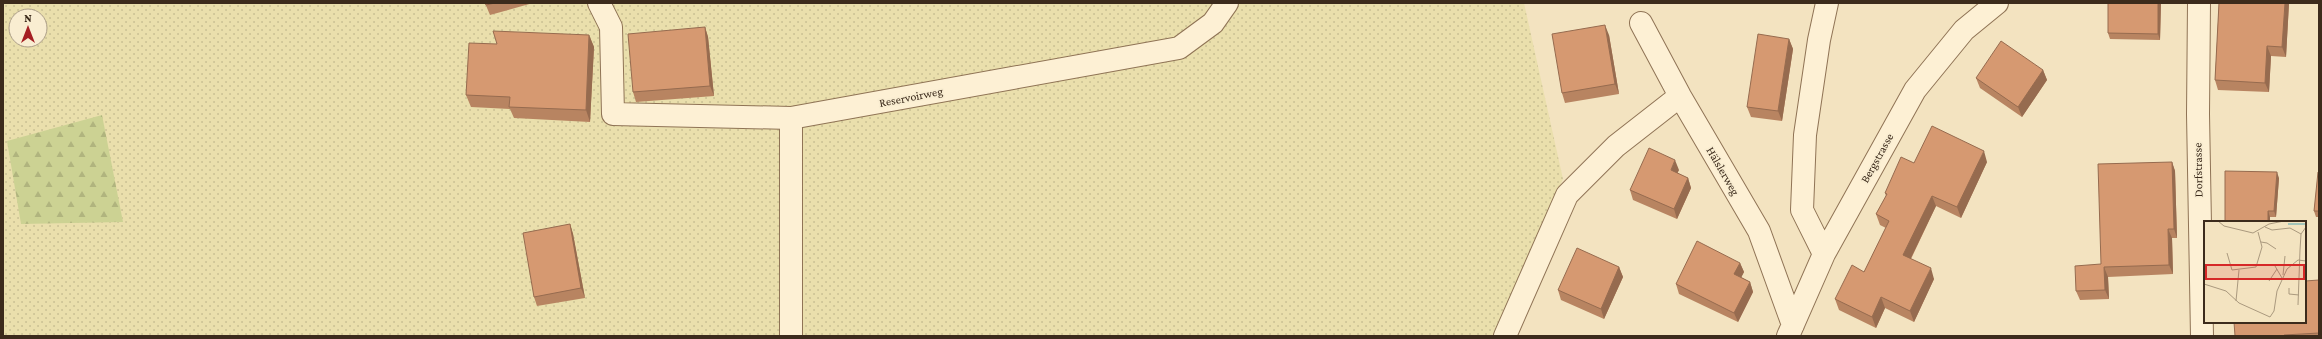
<svg xmlns="http://www.w3.org/2000/svg" width="2322" height="339" viewBox="0 0 2322 339" font-family="'Crimson Pro',serif">
<style>
.farmland{fill:url(#farmland-dots);fill-rule:evenodd}
.forest{fill:url(#forest-firs)}
.lines{fill:none;stroke-linecap:round;stroke-linejoin:round}
.minor-casing{stroke:#8f7355;stroke-width:24}
.minor{stroke:#fdf0d4;stroke-width:22}
.wall{fill:#b88461}
.shaded-wall{fill:#966b4f}
.building{fill:#d69971;stroke:#966b4f}
.labels{text-anchor:middle;stroke-width:3.5;stroke-linejoin:round;paint-order:stroke}
.street-label{font-size:12px;fill:#3c2b1c;stroke:#f9edd1}
.inset-river{fill:none;stroke:#a3c5ba;stroke-width:2}
.inset-road{fill:none;stroke:#aa997e;stroke-width:1}
.view{fill:#d62828;fill-opacity:0.15;stroke:#d62828;stroke-width:2}
.inset-edge{fill:none;stroke:#3c2b1c;stroke-width:2}
</style>
<defs>
<pattern id="farmland-dots" width="8" height="8" patternUnits="userSpaceOnUse"><rect width="8" height="8" fill="#eadfac"/><path d="M2 2h.1M6 6h.1" fill="none" stroke="#cac093" stroke-width="1.8" stroke-linecap="round"/></pattern>
<pattern id="forest-firs" width="22" height="20" patternUnits="userSpaceOnUse"><rect width="22" height="20" fill="#ccd293"/><path d="M5 1l3.5 6h-7zM16 11l3.5 6h-7z" fill="#b0b47e"/></pattern>
</defs>
<rect width="100%" height="100%" fill="#f3e3c0"/>
<path class="farmland" d="M 3,3 L 1524,3 L 1563,179 L 1494,336 L 3,336 ZM 16,16 L 40,16 L 40,40 L 16,40 Z"/>
<path class="forest" d="M 102,115 L 123,222 L 21,224 L 7,141 Z"/>
<g class="lines">
<defs>
<path id="minor" d="M 599,3 L 611,27 L 613,114 L 791,118 L 1179,48 L 1213,23 L 1227,3
M 2199,3 L 2198,114 L 2202,336
M 1641,23 L 1680,96 L 1759,231 L 1793,325
M 791,118 L 791,336
M 1824,254 L 1802,210 L 1805,135 L 1819,40 L 1827,3
M 1505,336 L 1567,195 L 1616,146 L 1680,96
M 1788,336 L 1824,254 L 1915,90 L 1964,30 L 1997,3"/>
</defs>
<use href="#minor" class="minor-casing"/>
<use href="#minor" class="minor"/>
</g>
<path class="wall" d="M 485,3 L 533,3 L 490,15 Z
M 2161,3 L 2160,40 L 2110,39 L 2108,33 Z
M 2219,3 L 2289,3 L 2286,57 L 2271,56 L 2269,92 L 2218,90 L 2215,80 Z
M 705,27 L 708,37 L 714,96 L 636,102 L 633,92 Z
M 589,35 L 594,47 L 590,122 L 514,118 L 510,109 L 471,107 L 466,95 L 497,44 Z
M 1609,35 L 1619,94 L 1565,103 L 1562,93 Z
M 1789,39 L 1793,49 L 1782,121 L 1751,117 L 1747,107 Z
M 2043,70 L 2047,80 L 2022,117 L 1980,88 L 1976,78 Z
M 1987,162 L 1961,218 L 1936,206 L 1911,259 L 1934,279 L 1914,322 L 1885,308 L 1876,328 L 1839,310 L 1835,299 L 1864,272 L 1886,228 L 1880,225 L 1876,214 L 1886,196 L 1885,193 L 1914,163 Z
M 2172,162 L 2175,171 L 2177,238 L 2172,238 L 2173,274 L 2108,277 L 2109,299 L 2080,300 L 2076,291 L 2101,264 Z
M 1679,170 L 1677,173 L 1688,178 L 1691,188 L 1677,219 L 1633,200 L 1630,190 Z
M 2319,172 L 2319,217 L 2316,217 L 2314,211 Z
M 2279,178 L 2276,217 L 2270,217 L 2270,222 L 2225,222 Z
M 570,224 L 573,234 L 585,298 L 537,306 L 534,297 Z
M 1740,263 L 1744,272 L 1741,277 L 1750,282 L 1753,292 L 1738,322 L 1679,294 L 1676,284 Z
M 1619,267 L 1623,277 L 1604,319 L 1561,300 L 1558,290 Z
M 2319,280 L 2319,336 L 2235,336 Z"/>
<path class="shaded-wall" d="M 2158,3 L 2161,3 L 2160,40 L 2158,34 Z
M 2285,3 L 2289,3 L 2286,57 L 2282,47 Z
M 1605,25 L 1609,35 L 1619,94 L 1615,84 Z
M 705,27 L 708,37 L 714,96 L 710,86 Z
M 589,35 L 594,47 L 590,122 L 586,110 Z
M 1789,39 L 1793,49 L 1782,121 L 1778,111 Z
M 2267,46 L 2271,56 L 2269,92 L 2265,83 Z
M 2043,70 L 2047,80 L 2022,117 L 2018,107 Z
M 1984,151 L 1987,162 L 1961,218 L 1957,207 Z
M 1675,160 L 1679,170 L 1674,180 L 1671,170 Z
M 2172,162 L 2175,171 L 2177,238 L 2174,229 Z
M 2277,172 L 2279,178 L 2276,217 L 2274,211 Z
M 1688,178 L 1691,188 L 1677,219 L 1674,209 Z
M 1932,196 L 1936,206 L 1907,266 L 1903,255 Z
M 2268,211 L 2270,217 L 2270,222 L 2268,222 Z
M 570,224 L 573,234 L 585,298 L 581,288 Z
M 2168,229 L 2172,238 L 2173,274 L 2169,265 Z
M 1740,263 L 1744,272 L 1738,284 L 1734,274 Z
M 1619,267 L 1623,277 L 1604,319 L 1601,309 Z
M 2104,267 L 2108,277 L 2109,299 L 2105,290 Z
M 1931,268 L 1934,279 L 1914,322 L 1910,311 Z
M 1750,282 L 1753,292 L 1738,322 L 1734,313 Z
M 1881,297 L 1885,308 L 1876,328 L 1872,317 Z"/>
<path class="building" d="M 485,3 L 495,3 L 486,5 Z
M 2108,3 L 2158,3 L 2158,34 L 2108,33 Z
M 2219,3 L 2285,3 L 2282,47 L 2267,46 L 2265,83 L 2215,80 Z
M 1605,25 L 1615,84 L 1562,93 L 1552,34 Z
M 705,27 L 710,86 L 633,92 L 628,34 Z
M 493,31 L 589,35 L 586,110 L 509,107 L 510,97 L 466,95 L 469,43 L 497,44 Z
M 1758,34 L 1789,39 L 1778,111 L 1747,107 Z
M 2001,41 L 2043,70 L 2018,107 L 1976,78 Z
M 1932,126 L 1984,151 L 1957,207 L 1932,196 L 1903,255 L 1931,268 L 1910,311 L 1881,297 L 1872,317 L 1835,299 L 1852,265 L 1864,272 L 1889,221 L 1876,214 L 1887,194 L 1885,193 L 1901,157 L 1914,163 Z
M 1649,148 L 1675,160 L 1671,170 L 1688,178 L 1674,209 L 1630,190 Z
M 2172,162 L 2174,229 L 2168,229 L 2169,265 L 2104,267 L 2105,290 L 2076,291 L 2075,266 L 2101,264 L 2098,164 Z
M 2225,171 L 2277,172 L 2274,211 L 2268,211 L 2268,222 L 2225,222 Z
M 2318,172 L 2319,172 L 2319,211 L 2314,211 Z
M 570,224 L 581,288 L 534,297 L 523,233 Z
M 1697,241 L 1740,263 L 1734,274 L 1750,282 L 1734,313 L 1676,284 Z
M 1577,248 L 1619,267 L 1601,309 L 1558,290 Z
M 2319,280 L 2319,333 L 2284,335 L 2284,336 L 2235,336 L 2234,322 L 2305,322 L 2305,281 Z"/>
<g class="labels">
<g class="street-label">
<text transform="translate(911 97) rotate(-11)" y="4">Reservoirweg</text>
<text transform="translate(1877 158) rotate(-61)" y="4">Bergstrasse</text>
<text transform="translate(2198 170) rotate(-91)" y="4">Dorfstrasse</text>
<text transform="translate(1723 171) rotate(60)" y="4">Hälslerweg</text>
</g>
</g>
<g transform="translate(2204 221)">
<rect width="102" height="102" fill="#f3e3c0"/>
<path class="inset-river" d="M 84,3 L 102,3"/>
<path class="inset-road" d="M 14,0 L 20,5 L 49,12 L 65,3 L 80,0M 61,6 L 68,9 L 86,7 L 97,13M 57,21 L 63,22 L 72,28M 23,32 L 28,49 L 52,46 L 58,26 L 54,11M 71,45 L 78,57M 79,54 L 81,35M 65,60 L 73,48M 0,63 L 22,70 L 35,82 L 66,96 L 70,90 L 73,70 L 83,48 L 94,39 L 102,40M 85,67 L 85,73 L 95,74M 32,80 L 35,49M 94,84 L 96,29 L 97,13 L 102,6"/>
<path class="view" d="M 2,44 L 100,44 L 100,58 L 2,58 Z"/>
<rect width="102" height="102" class="inset-edge"/>
</g>
<rect width="2322" height="339" fill="none" stroke="#3c2b1c" stroke-width="8"/>
<g transform="translate(28 28)"><circle r="19" fill="#f9edd1" stroke="#ad9f89"/>
<path d="M0-3L7 15L0 10L-7 15Z" fill="#a51e22"/>
<text y="-6" font-size="11" font-weight="bold" text-anchor="middle" fill="#3c2b1c">N</text>
</g>
</svg>
